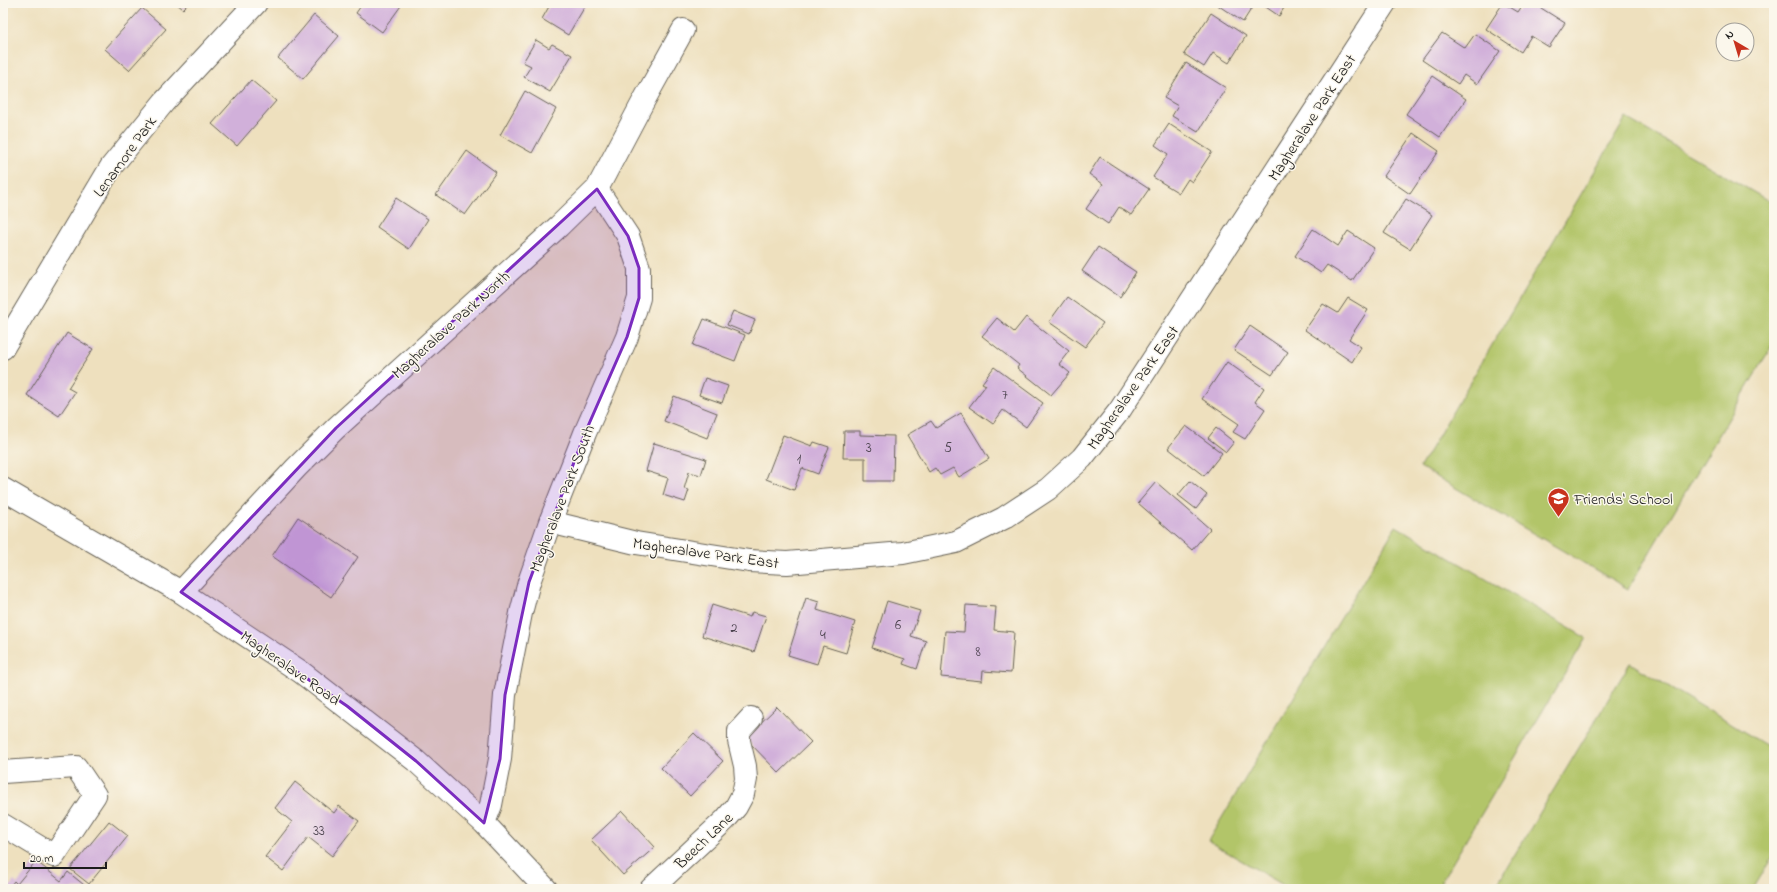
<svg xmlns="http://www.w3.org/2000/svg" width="1777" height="892" viewBox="0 0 1777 892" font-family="'Indie Flower',sans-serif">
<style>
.green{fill:#b2c569;stroke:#677042}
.building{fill:#d1b0da}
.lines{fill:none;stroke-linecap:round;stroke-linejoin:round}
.minor-casing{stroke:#666155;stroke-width:24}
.minor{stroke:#fff;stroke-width:22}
.marked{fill:#7b2cbf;fill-opacity:0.2;stroke:#7b2cbf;stroke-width:3;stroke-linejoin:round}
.labels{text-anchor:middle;stroke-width:3;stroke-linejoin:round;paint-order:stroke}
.number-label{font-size:14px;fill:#49414c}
.street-label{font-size:16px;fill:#1c1c1c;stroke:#fbf7ec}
.poi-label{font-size:16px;fill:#1c1c1c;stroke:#fbf7ec;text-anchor:start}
</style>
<rect width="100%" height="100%" fill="#fbf7ec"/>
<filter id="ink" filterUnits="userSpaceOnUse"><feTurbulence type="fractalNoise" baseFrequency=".025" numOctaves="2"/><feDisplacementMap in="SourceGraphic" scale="8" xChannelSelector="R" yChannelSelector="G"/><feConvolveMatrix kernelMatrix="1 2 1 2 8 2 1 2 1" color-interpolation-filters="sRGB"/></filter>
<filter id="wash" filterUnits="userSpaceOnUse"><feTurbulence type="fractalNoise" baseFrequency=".012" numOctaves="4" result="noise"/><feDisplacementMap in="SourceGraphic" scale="16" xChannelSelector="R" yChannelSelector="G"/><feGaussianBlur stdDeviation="0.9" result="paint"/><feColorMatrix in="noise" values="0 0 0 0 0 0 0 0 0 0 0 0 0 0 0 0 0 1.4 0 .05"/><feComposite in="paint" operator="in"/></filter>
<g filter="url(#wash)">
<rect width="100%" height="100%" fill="#eee0be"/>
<path class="green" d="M 1626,118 L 1774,204 L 1774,342 L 1628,589 L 1420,467 Z
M 1396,526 L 1586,638 L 1437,889 L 1290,889 L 1208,841 Z
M 1630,663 L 1774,750 L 1774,855 L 1753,889 L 1494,889 Z"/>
<g id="blocks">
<path class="building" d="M 176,3 L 189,3 L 183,9 Z
M 363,3 L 403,3 L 382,32 L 356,13 Z
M 551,3 L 587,3 L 568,35 L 542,19 Z
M 1216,3 L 1255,3 L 1243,22 L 1216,4 Z
M 1260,3 L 1287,3 L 1279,16 Z
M 1503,3 L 1518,12 L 1524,3 L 1533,3 L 1565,23 L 1549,47 L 1531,36 L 1521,52 L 1486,29 Z
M 142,8 L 166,29 L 129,70 L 105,49 Z
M 1211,13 L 1246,36 L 1229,63 L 1213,53 L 1204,67 L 1184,54 Z
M 314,15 L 339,36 L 303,79 L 278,58 Z
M 1442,33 L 1465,48 L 1475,34 L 1500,51 L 1477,84 L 1464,75 L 1458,84 L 1422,60 Z
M 536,40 L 549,48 L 552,44 L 572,55 L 550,92 L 524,77 L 531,66 L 523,62 Z
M 1186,63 L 1226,88 L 1198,132 L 1172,116 L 1178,106 L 1164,98 Z
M 1432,76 L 1466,99 L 1440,137 L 1406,114 Z
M 251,80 L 276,101 L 237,146 L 212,124 Z
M 525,91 L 556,109 L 532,153 L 500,135 Z
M 1169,124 L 1212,152 L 1192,182 L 1188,179 L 1179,193 L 1153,177 L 1168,154 L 1155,145 Z
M 1413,133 L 1439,151 L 1410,194 L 1384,176 Z
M 467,151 L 496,172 L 465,215 L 436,195 Z
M 1100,157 L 1149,189 L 1131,215 L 1119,207 L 1108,224 L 1086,209 L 1103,184 L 1089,174 Z
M 396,198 L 428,219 L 409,249 L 377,227 Z
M 1406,199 L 1432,215 L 1410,249 L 1384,233 Z
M 1313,229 L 1338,246 L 1348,231 L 1374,248 L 1352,281 L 1327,265 L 1321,273 L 1295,256 Z
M 1098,247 L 1136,272 L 1120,297 L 1082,271 Z
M 1067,297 L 1103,323 L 1085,347 L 1049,322 Z
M 1348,298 L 1368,310 L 1349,339 L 1361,347 L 1352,362 L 1305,330 L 1323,304 L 1338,313 Z
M 733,311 L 755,320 L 749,334 L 727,325 Z
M 1026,317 L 1069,351 L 1059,364 L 1070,373 L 1051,395 L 1017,368 L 1019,365 L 982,336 L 997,318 L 1014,332 Z
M 704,319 L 745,335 L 735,361 L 693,345 Z
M 1250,326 L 1288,352 L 1272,375 L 1234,350 Z
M 67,333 L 93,349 L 68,388 L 75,392 L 59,416 L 27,395 Z
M 1227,362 L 1264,388 L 1255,402 L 1265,409 L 1245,439 L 1233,432 L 1239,424 L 1202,399 Z
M 994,367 L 1043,403 L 1026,427 L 1003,410 L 993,424 L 969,407 L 986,385 L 982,383 Z
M 705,378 L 728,386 L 722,403 L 699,395 Z
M 674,396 L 717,413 L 707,438 L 664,421 Z
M 961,413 L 989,459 L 959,477 L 953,468 L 940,475 L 935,468 L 929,472 L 907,435 L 931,421 L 936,428 Z
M 1186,426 L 1222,453 L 1204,476 L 1168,448 Z
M 1216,428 L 1234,442 L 1226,452 L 1208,438 Z
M 844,431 L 860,431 L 860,435 L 894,436 L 893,481 L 865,481 L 865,458 L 843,458 Z
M 783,435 L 812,446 L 814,442 L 829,447 L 818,474 L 802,468 L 794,490 L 766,479 Z
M 654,443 L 706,459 L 701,475 L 689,472 L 684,489 L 689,490 L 685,502 L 663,495 L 668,478 L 646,471 Z
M 1190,481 L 1207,495 L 1196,509 L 1178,495 Z
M 1156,482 L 1210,529 L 1192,550 L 1138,503 Z
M 298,517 L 358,557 L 331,597 L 272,556 Z
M 806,598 L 819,602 L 817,610 L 855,622 L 846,653 L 823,646 L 817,664 L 788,655 Z
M 887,601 L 920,611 L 911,636 L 926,641 L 917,669 L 903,664 L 905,659 L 872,648 Z
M 712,605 L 750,617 L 752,612 L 766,616 L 754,652 L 702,636 Z
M 966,605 L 996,607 L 994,630 L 1014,632 L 1011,673 L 983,671 L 982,681 L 941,677 L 945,631 L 964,632 Z
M 777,707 L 811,742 L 779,773 L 745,738 Z
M 694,733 L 723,761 L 690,796 L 661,768 Z
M 295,782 L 334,813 L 339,806 L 359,821 L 332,856 L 308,837 L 283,871 L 265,857 L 292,822 L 275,808 Z
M 622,811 L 655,847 L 623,875 L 591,840 Z
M 109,821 L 128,836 L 89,884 L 70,869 Z
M 36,861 L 61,881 L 68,872 L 89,889 L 8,889 L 14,881 L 17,884 Z"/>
</g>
</g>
<g filter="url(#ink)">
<use href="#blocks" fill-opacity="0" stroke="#666155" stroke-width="1"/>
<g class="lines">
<defs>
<path id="minor" d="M 3,348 L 111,167 L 164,102 L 256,3
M 3,489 L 181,592 L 301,672 L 416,761 L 484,823 L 546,889
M 550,522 L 636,543 L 749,561 L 787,563 L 903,553 L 956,542 L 1004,518 L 1048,489 L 1082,458 L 1120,410 L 1385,3
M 181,592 L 296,468 L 336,428 L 559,226 L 597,189 L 643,102 L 683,30
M 3,772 L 76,767 L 95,795 L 54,856 L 3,825
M 484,823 L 491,805 L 500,759 L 505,695 L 521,613 L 529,582 L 550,522 L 585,433 L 627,337 L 639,298 L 639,268 L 628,236 L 597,189
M 651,889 L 725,820 L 736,807 L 743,794 L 746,779 L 745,766 L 739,741 L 739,731 L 751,718"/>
</defs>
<use href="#minor" class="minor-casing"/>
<use href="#minor" class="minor"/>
</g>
</g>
<path class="marked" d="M 597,189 L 628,236 L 639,268 L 639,298 L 627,337 L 585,433 L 529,582 L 505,695 L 500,759 L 484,823 L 416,761 L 347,706 L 181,592 L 336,428 Z"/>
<defs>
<symbol id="school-pin" viewBox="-11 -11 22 30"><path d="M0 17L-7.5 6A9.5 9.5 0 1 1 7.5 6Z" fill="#c8321e" stroke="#fbf7ec"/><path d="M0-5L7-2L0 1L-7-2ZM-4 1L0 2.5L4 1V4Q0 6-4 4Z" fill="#fff"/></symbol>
</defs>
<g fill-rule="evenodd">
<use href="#school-pin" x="1546" y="486" width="25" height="34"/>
</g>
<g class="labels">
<g class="number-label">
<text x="1005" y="399">7</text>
<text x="869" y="452">3</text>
<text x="948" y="452">5</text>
<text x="799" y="463">1</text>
<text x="898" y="629">6</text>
<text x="734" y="632">2</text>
<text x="823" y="639">4</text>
<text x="978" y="656">8</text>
<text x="319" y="835">33</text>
</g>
<g class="street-label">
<text transform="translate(1311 117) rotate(-57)" y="6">Magheralave Park East</text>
<text transform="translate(124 156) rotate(-54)" y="6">Lenamore Park</text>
<text transform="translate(450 324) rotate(-42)" y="6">Magheralave Park North</text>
<text transform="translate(1132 387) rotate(-55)" y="6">Magheralave Park East</text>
<text transform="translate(561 498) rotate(-69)" y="6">Magheralave Park South</text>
<text transform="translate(706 552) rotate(8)" y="6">Magheralave Park East</text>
<text transform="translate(291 667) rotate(35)" y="6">Magheralave Road</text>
<text transform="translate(703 840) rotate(-44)" y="6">Beech Lane</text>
</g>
<g class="poi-label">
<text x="1574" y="504">Friends' School</text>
</g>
</g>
<rect width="1777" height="892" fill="none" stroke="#fbf7ec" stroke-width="16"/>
<g transform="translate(1735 42) rotate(322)"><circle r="19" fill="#fbf7ec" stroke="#a29f99"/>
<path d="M0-3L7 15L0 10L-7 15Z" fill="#c8321e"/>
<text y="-6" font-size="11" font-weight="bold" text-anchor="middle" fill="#1c1c1c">N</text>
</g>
<path d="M24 862v6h82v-6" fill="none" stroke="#1c1c1c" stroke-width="2"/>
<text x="30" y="862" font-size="12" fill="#1c1c1c" stroke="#fbf7ec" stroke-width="3" paint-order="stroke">20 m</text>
</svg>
